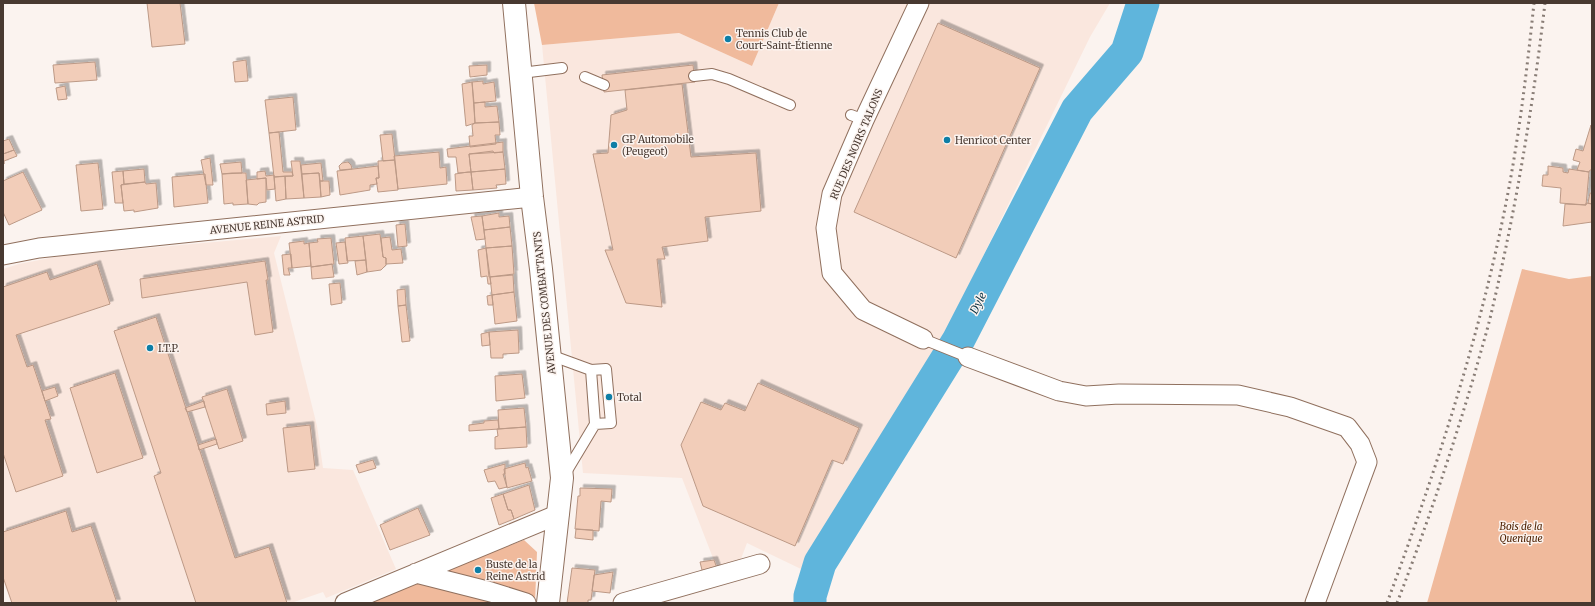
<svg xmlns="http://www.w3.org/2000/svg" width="1595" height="606" viewBox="0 0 1595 606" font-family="Merriweather,serif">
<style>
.built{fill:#fae7de}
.green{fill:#f0ba9c}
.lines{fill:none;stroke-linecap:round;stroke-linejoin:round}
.river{stroke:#5fb5dc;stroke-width:33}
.building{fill:#f2cdb9;stroke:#bc9986;filter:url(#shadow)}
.lane-casing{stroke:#90705e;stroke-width:12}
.street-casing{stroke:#90705e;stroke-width:21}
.secondary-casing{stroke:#90705e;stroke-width:24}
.lane{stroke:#fff;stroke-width:10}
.street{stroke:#fff;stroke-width:19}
.secondary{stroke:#fff;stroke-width:22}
.rail{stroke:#887c75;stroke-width:3;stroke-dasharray:2 4;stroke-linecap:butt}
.poi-dot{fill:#0d7ea6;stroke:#fbf3ef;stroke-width:1.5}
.labels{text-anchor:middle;stroke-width:3;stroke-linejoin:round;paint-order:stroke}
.poi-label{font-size:10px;fill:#483931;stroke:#fbf3ef;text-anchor:start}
.street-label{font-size:10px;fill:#483931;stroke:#fbf3ef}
.park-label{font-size:10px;font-style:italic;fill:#4e2102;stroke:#fbf3ef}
.water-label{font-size:11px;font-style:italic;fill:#083041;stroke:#fbf3ef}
</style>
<defs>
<filter id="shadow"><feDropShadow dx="3.5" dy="-3.5" stdDeviation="0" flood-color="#0004"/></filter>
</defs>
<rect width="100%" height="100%" fill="#fbf3ef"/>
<path class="built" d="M 779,3 L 1110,3 L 1090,37 L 948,328 L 801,569 L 747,543 L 739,564 L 718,571 L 682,478 L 583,473 L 542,45 L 679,33 L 752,66 Z
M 281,236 L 274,253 L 317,426 L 323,468 L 353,470 L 396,569 L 326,598 L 323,592 L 291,603 L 11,603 L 3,580 L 3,269 L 19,264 L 60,256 Z"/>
<path class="green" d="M 534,3 L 779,3 L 752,66 L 679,33 L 542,45 Z
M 1522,269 L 1569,279 L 1592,276 L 1592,603 L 1427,603 Z
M 524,540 L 537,552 L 535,603 L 366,603 L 419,580 Z"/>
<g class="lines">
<path class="river" d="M 810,603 L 810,596 L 820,563 L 958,341 L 1077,110 L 1127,52 L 1143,3"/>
</g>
<path class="building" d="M 147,3 L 180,3 L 185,44 L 152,47 Z
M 938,23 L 1040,68 L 956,258 L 854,212 Z
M 246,60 L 248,81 L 235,82 L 233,62 Z
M 95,62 L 97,80 L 55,83 L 53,65 Z
M 487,65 L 487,75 L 470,77 L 469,66 Z
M 693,65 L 695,82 L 604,92 L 602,75 Z
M 483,81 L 483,84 L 494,82 L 496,101 L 474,103 L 472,82 Z
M 472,82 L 475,123 L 466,126 L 462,84 Z
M 682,84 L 691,157 L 756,153 L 761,211 L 705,217 L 708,241 L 662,247 L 665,259 L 657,259 L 662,307 L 626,303 L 605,250 L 613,250 L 593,154 L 608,153 L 611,115 L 627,110 L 625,90 Z
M 65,86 L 67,99 L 58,100 L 56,88 Z
M 293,97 L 296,130 L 269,133 L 265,100 Z
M 485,102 L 485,107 L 497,106 L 499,122 L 475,123 L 474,103 Z
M 499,122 L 500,135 L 495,135 L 496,144 L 470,147 L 469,136 L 473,136 L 472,125 L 475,123 Z
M 1591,125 L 1592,170 L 1590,170 L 1589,172 L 1577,170 L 1580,162 L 1573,160 L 1576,149 L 1583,151 Z
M 279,132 L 283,172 L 292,172 L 293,176 L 274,177 L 269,133 Z
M 392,134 L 395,160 L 383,161 L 380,135 Z
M 9,139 L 14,150 L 3,154 L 3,141 Z
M 503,142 L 503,152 L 469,154 L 471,172 L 458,173 L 456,157 L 448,157 L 447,149 Z
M 14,150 L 17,156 L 4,161 L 4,164 L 3,154 Z
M 493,151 L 494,153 L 503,152 L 505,169 L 471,172 L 469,154 Z
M 439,152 L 440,168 L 446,167 L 447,184 L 398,189 L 394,156 Z
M 210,158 L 213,185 L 206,185 L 201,160 Z
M 395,160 L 398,190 L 378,192 L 376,178 L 379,178 L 378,161 Z
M 291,161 L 300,161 L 304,198 L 286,199 L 285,176 L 293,176 Z
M 241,162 L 242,173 L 222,174 L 220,164 Z
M 348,162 L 351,165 L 352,169 L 340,170 L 339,166 L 342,163 Z
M 98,163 L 103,209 L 81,211 L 76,165 Z
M 321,163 L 323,181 L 320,181 L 319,173 L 302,174 L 301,165 Z
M 378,166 L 379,178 L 376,178 L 377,184 L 370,185 L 370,190 L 340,195 L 337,171 Z
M 1548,166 L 1563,168 L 1563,172 L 1568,173 L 1569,169 L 1589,172 L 1586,205 L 1560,203 L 1561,188 L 1542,186 L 1543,175 L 1548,175 Z
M 144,169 L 145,182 L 124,184 L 123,171 Z
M 505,169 L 506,184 L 496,185 L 497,188 L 473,190 L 471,172 Z
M 123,171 L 124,184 L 121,185 L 123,203 L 115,203 L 112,172 Z
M 265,171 L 266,176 L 274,175 L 275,189 L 267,190 L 266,178 L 257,179 L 257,172 Z
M 23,172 L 42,210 L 9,225 L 3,212 L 3,181 Z
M 468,172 L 471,172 L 473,190 L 456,191 L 455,174 Z
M 232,173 L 246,173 L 248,204 L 233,205 L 233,203 L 224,204 L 222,174 Z
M 319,173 L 321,197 L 304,198 L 302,174 Z
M 205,174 L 208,203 L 174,207 L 172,177 Z
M 285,176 L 286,199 L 276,201 L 274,177 Z
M 266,178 L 266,202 L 259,203 L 257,205 L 248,204 L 246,180 Z
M 320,181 L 329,181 L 330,195 L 321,197 Z
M 145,182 L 146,184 L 156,183 L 158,208 L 134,212 L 134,210 L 124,211 L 121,185 Z
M 1590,193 L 1592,193 L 1592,204 L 1588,203 Z
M 1586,203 L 1592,204 L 1592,222 L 1563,226 L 1565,204 L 1586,205 Z
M 499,213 L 499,217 L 509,216 L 510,227 L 484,230 L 482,216 Z
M 482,216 L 485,239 L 476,240 L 471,217 Z
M 405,224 L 407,246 L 398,247 L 396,225 Z
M 510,227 L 512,246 L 486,248 L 484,230 Z
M 380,234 L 383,257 L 386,258 L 386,265 L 381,270 L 367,272 L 363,236 Z
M 363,236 L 366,260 L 347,261 L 345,238 Z
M 390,237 L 392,250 L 401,249 L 403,263 L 386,264 L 386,258 L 383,257 L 381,238 Z
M 331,238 L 334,264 L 311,267 L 309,243 L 318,242 L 317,239 Z
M 304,241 L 304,244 L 309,243 L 311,266 L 292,268 L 289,243 Z
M 345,242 L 348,263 L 339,264 L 336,243 Z
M 512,246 L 514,274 L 489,277 L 486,248 Z
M 486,248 L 491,284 L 488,284 L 487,276 L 481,277 L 478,250 Z
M 291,254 L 292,268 L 288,268 L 290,275 L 284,275 L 282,255 Z
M 366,260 L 367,272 L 357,275 L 355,261 Z
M 265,261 L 268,280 L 266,280 L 273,332 L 255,335 L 247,282 L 142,298 L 140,279 Z
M 97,264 L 110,304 L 16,335 L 27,367 L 33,365 L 51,419 L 45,420 L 63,476 L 16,492 L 3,453 L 3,287 L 47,272 L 50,280 Z
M 332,264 L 334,277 L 312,279 L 311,267 Z
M 513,275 L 514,292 L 492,295 L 490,277 Z
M 340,283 L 342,303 L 331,305 L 329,284 Z
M 405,289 L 406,305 L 398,306 L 397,290 Z
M 514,292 L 517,321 L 495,324 L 492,295 Z
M 492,295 L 493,305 L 488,305 L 487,296 Z
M 406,305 L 410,341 L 402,342 L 398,306 Z
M 156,317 L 235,558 L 269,547 L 287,603 L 196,603 L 154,476 L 161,473 L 114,331 Z
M 518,330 L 519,353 L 503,354 L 503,358 L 491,358 L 489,332 Z
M 489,332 L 490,345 L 482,346 L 481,334 Z
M 115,373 L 143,458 L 97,473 L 70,388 Z
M 522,374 L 525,398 L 496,401 L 495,376 Z
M 758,383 L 859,428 L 843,464 L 832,460 L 795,546 L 703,506 L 681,445 L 701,402 L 721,410 L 725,403 L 745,411 Z
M 55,387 L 58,396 L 45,401 L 42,391 Z
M 227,389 L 243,441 L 219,449 L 202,397 Z
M 204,401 L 205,407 L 187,412 L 185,408 Z
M 285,401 L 286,413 L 267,415 L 266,404 Z
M 524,408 L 526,427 L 499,429 L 498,410 Z
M 498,420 L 499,429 L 469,431 L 469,425 L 484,423 L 484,421 Z
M 310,425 L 315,469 L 288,472 L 283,428 Z
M 526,427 L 527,447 L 495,449 L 495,437 L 498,436 L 497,429 Z
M 216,439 L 217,444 L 199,450 L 198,445 Z
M 373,460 L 376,468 L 359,473 L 356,465 Z
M 525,463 L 526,468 L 528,467 L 532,481 L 507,488 L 504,469 Z
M 505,464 L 505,474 L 503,474 L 507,487 L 499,489 L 495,481 L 488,482 L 484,470 Z
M 529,485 L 535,510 L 514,519 L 511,510 L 508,510 L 503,494 Z
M 580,488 L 612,489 L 611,502 L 601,501 L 599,531 L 575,529 L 578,496 L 580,496 Z
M 503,494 L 508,510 L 511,510 L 514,519 L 499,525 L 491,498 Z
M 418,508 L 430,535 L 390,550 L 380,525 Z
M 66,511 L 72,532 L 91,526 L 117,603 L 12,603 L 3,577 L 3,532 Z
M 576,529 L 593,530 L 593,540 L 575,538 Z
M 714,560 L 718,571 L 703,574 L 700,562 Z
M 572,568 L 595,570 L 591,600 L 588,600 L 588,603 L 567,603 Z
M 613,572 L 610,593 L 592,591 L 594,575 Z"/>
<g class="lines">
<defs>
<path id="lane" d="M 521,73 L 562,68
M 694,76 L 712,74 L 729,79 L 790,105
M 585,77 L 604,85
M 851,115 L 864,120
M 923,339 L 968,357
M 550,355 L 591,370 L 595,424 L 565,474
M 591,370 L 606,369 L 611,423 L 595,424"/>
<path id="street" d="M 919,3 L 864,120 L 832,194 L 826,228 L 832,273 L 863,310 L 923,339
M 3,255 L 39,248 L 532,197
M 968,357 L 1059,391 L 1086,396 L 1119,394 L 1238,395 L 1290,407 L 1347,427 L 1360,444 L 1367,462 L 1315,603
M 416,573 L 491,592 L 526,603
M 345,603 L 559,514
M 623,603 L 760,564"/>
<path id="secondary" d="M 514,3 L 532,197 L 541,269 L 562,478 L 548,603"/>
</defs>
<use href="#lane" class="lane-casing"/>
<use href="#street" class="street-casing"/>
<use href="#secondary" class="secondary-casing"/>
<use href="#lane" class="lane"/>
<use href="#street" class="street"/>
<use href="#secondary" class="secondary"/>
<path class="rail" d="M 1387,603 C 1435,473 1479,340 1506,203 C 1519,137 1527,70 1534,3
M 1397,603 C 1426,528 1451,453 1474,376 C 1480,354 1487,332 1492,310 C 1516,208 1533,106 1545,3"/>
</g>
<g class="poi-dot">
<circle cx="728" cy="39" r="4"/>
<circle cx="947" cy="140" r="4"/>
<circle cx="614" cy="145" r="4"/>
<circle cx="150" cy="348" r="4"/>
<circle cx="609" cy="397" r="4"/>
<circle cx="478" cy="570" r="4"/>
</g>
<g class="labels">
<g class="poi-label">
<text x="736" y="37">Tennis Club de<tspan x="736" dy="12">Court-Saint-Étienne</tspan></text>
<text x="622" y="143">GP Automobile<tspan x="622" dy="12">(Peugeot)</tspan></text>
<text x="955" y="144">Henricot Center</text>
<text x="158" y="352">I.T.P.</text>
<text x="617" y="401">Total</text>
<text x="486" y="568">Buste de la<tspan x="486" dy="12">Reine Astrid</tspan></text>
</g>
<g class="street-label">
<text transform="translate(856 144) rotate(-67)" y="4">RUE DES NOIRS TALONS</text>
<text transform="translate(267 224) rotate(-6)" y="4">AVENUE REINE ASTRID</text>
<text transform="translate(544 303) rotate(-96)" y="4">AVENUE DES COMBATTANTS</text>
</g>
<g class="park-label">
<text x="1521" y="530">Bois de la<tspan x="1521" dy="12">Quenique</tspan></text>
</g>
<g class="water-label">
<text transform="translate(978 303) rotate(-63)" y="4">Dyle</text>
</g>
</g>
<rect width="1595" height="606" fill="none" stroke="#483931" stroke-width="8"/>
</svg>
